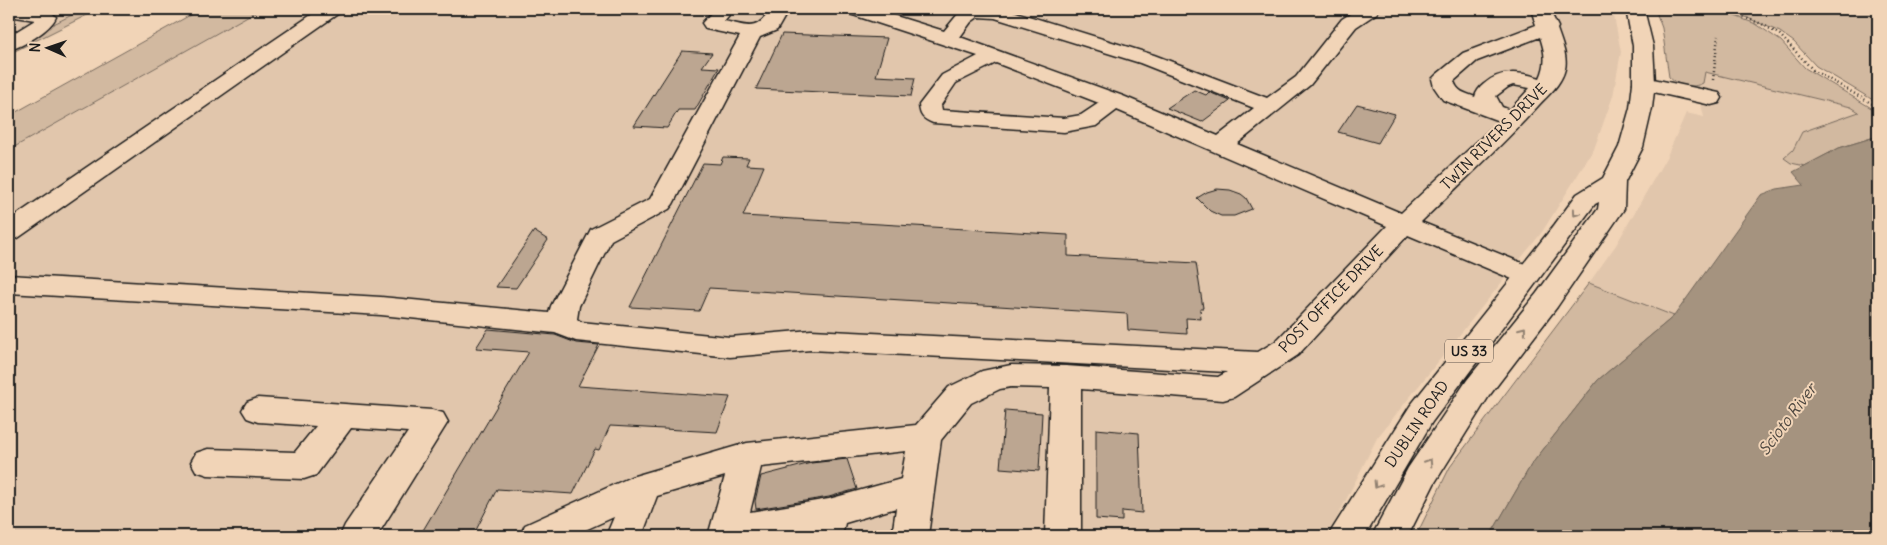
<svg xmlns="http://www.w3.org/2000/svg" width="1887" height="545" viewBox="0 0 1887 545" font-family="Delius,sans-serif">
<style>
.built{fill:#e1c6ac}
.green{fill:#d2b9a0;stroke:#776a5e}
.water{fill:#a5937f;stroke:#6e6357}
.building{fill:#bca691;stroke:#1c1c1c}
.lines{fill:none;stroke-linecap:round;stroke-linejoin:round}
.minor-casing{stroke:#1c1c1c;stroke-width:3}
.major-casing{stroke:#1c1c1c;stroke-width:3}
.path{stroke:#1c1c1c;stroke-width:2.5;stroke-dasharray:1 3;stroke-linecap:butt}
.minor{fill:#f1d4b7;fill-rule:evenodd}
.major{fill:#f1d4b7;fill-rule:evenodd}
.oneway{stroke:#918171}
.labels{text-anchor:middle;stroke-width:4;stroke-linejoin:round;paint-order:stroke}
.shield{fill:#f1d4b7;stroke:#5c534a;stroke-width:1}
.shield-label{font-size:14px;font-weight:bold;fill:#1c1c1c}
.street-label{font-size:15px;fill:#1c1c1c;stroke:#f1d4b7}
.water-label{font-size:16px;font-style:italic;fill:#4c463f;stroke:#f1d4b7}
</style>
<rect width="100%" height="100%" fill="#f1d4b7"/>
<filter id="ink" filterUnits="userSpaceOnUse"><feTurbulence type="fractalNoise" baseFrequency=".02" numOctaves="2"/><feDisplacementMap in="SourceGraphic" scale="10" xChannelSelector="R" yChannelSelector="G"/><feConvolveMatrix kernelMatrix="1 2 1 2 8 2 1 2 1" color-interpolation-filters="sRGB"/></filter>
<g filter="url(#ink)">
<path class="built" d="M 9,9 L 84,9 L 9,46 Z
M 260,9 L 1602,9 L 1613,11 L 1621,52 L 1613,96 L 1594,149 L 1542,232 L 1377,438 L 1328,536 L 9,536 L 9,150 Z
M 1704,72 L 1851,107 L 1859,113 L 1802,132 L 1793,150 L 1791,163 L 1805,166 L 1794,172 L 1804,185 L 1777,189 L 1761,195 L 1674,316 L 1589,283 L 1616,245 L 1667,156 L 1686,113 L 1704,117 L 1697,86 L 1703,83 Z"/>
<path class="green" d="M 84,9 L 99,9 L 9,54 L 9,46 Z
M 201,9 L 260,9 L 9,150 L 9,116 Z
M 1655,9 L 1716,9 L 1756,24 L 1781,41 L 1805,68 L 1878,112 L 1878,136 L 1839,148 L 1805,166 L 1791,163 L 1784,158 L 1793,150 L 1802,132 L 1859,112 L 1851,107 L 1705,72 L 1703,83 C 1692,89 1678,86 1669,77 L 1662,28 Z
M 1727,9 L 1878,9 L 1878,103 L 1816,66 L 1794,42 L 1780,32 Z
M 1589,283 L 1674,316 L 1598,380 L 1531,465 L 1490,536 L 1416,536 L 1450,467 Z"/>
<path class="water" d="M 1878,136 L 1878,536 L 1490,536 L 1531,465 L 1598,380 L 1674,316 L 1761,195 L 1777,189 L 1804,185 L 1793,172 L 1839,148 Z"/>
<path class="building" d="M 782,34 L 887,38 L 876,76 L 915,78 L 911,96 L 756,89 Z
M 682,51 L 712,53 L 702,67 L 719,68 L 695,110 L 678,110 L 667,128 L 634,126 Z
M 1194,90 L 1206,95 L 1209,92 L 1230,101 L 1202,122 L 1167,108 Z
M 1357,104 L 1395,114 L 1378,143 L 1338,132 Z
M 723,157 L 749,158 L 746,165 L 764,166 L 743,216 L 1068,235 L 1068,256 L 1196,263 L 1203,308 L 1200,308 L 1201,319 L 1186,318 L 1187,334 L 1128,330 L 1127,314 L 709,288 L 699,311 L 630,307 L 703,163 L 720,164 Z
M 1217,189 L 1230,190 L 1241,194 L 1246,198 L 1252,209 L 1234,216 L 1221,216 L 1210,211 L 1197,198 L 1207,192 Z
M 534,231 L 548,240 L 516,288 L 496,287 Z
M 488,329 L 555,335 L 576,343 L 599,345 L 578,386 L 730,397 L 717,432 L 610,426 L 599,450 L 595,449 L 573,494 L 497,489 L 473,536 L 422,532 L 529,352 L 476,348 Z
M 1005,410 L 1042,413 L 1039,471 L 1000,468 Z
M 1096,429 L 1139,433 L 1142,513 L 1122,511 L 1122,521 L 1096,519 Z
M 847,459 L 857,489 L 829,497 L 756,509 L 755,501 L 761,476 L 811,463 Z"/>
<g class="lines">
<defs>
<path id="minor" d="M 9,9 C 22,9 47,5 56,17 C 51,30 22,47 9,50 L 9,36 L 35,20 L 9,16 Z
M 320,9 L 341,9 L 339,13 L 18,238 L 9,240 L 9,220 Z
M 715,9 L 734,9 L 724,21 C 748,26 756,33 771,9 L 789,9 L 777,30 L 760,37 L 673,204 L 669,209 L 611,240 L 579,306 L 577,319 L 581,322 L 730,337 L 811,330 L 1258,352 L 1276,341 L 1387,226 L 1117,110 L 1096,126 L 1064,132 L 933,123 C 923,119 920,116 919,105 L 942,75 L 978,56 L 847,13 L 845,9 L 873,9 L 944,31 L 958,14 L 966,9 L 1006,9 L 1154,55 L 1267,98 L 1296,77 L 1342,19 L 1358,9 L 1379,9 L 1377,13 L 1356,27 L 1310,85 L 1237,144 L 1401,213 L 1499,121 L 1443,100 L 1434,87 L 1432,79 L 1436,75 L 1463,53 L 1536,25 L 1531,9 L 1549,9 L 1558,27 L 1557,29 C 1561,41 1568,56 1565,69 C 1561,85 1549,94 1538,106 C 1502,146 1461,183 1421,222 L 1537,269 L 1541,275 L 1537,281 L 1527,284 L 1517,281 L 1408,235 L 1298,355 L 1234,397 L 1223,400 L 1081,389 L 1081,536 L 1045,536 L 1050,388 L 1011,387 L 1000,389 L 971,403 L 941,440 L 928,536 L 892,536 L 896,508 L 845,523 L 842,536 L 806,536 L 807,531 L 780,536 L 708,536 L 725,476 L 657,496 L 642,536 L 606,536 L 614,517 L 572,536 L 520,536 L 525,525 L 631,477 L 747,443 L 916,425 L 949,387 L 982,371 L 1011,365 L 1066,366 L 1218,377 L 1227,372 L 811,350 L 730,357 L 576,341 L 555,333 L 381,315 L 9,293 L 9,275 L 381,297 L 549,313 L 551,306 L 591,229 L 650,199 L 740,36 L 706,29 L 702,23 ZM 978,17 L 995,18 L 1140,63 L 1254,108 L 1218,136 L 1123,96 L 960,37 L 971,22 ZM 1540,37 C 1545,52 1547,63 1540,78 C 1520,72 1501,69 1484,84 C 1479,88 1476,92 1475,97 C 1465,93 1457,92 1454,81 L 1477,61 ZM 996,63 L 1099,103 L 1081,115 L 1064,118 L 942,110 L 941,105 L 956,83 ZM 1513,85 L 1530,88 L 1510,110 L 1502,107 L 1496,96 L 1508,87 ZM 906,451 L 901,479 L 829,499 L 750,512 L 761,467 Z
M 1644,77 L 1719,93 L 1722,98 L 1719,103 L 1711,105 L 1636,88 L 1633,83 L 1636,78 Z
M 258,398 L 432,410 L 443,413 L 448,422 L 377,536 L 340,536 L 345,525 L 408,432 L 351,428 L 316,475 L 304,479 L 208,475 L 196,471 L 191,462 L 196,453 L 208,449 L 295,452 L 316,426 L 258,422 L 247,418 L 242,410 L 247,402 Z"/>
<path id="major" d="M 1626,9 L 1644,9 L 1653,46 L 1655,83 L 1652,108 L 1643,147 L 1625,182 L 1624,209 L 1557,307 L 1489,396 L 1434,484 L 1408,536 L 1372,536 L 1408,468 L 1467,380 L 1537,293 L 1598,209 L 1599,202 L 1595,204 L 1432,422 L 1365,536 L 1328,536 L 1410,406 L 1555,224 L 1577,194 L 1603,178 L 1619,147 L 1630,108 L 1633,83 L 1633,46 Z"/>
</defs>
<use href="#minor" class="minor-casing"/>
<use href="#major" class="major-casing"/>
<path class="path" d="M 1721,9 L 1762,24 L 1780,35 L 1813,70 L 1878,107
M 1713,80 L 1718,36"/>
<use href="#minor" class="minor"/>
<use href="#major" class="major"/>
</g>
<defs><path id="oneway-chevron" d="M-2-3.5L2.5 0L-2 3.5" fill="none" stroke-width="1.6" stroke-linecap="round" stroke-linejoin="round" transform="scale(1.25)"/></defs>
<g class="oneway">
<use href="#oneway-chevron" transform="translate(1576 213) rotate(125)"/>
<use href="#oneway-chevron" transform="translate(1523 330) rotate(-52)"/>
<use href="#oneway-chevron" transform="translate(1429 462) rotate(-57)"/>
<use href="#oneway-chevron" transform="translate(1377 485) rotate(122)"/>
</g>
</g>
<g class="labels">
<rect class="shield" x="1445" y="339.5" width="48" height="23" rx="4"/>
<g class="shield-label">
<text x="1469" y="356">US 33</text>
</g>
<g class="street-label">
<text transform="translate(1494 137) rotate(-45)" y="5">TWIN RIVERS DRIVE</text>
<text transform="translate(1331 299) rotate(-46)" y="5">POST OFFICE DRIVE</text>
<text transform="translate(1417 424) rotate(-56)" y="5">DUBLIN ROAD</text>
</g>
<g class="water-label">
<text transform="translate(1787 419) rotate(-53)" y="6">Scioto River</text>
</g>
</g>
<rect width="1887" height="545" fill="none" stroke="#f1d4b7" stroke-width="30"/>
<rect x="15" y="15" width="1857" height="515" fill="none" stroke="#1c1c1c" stroke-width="2" filter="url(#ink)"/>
<g transform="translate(48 48) rotate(272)" stroke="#f1d4b7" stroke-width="4" paint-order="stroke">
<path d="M0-4L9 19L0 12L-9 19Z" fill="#1c1c1c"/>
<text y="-8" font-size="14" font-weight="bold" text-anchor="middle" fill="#1c1c1c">N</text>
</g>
</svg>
